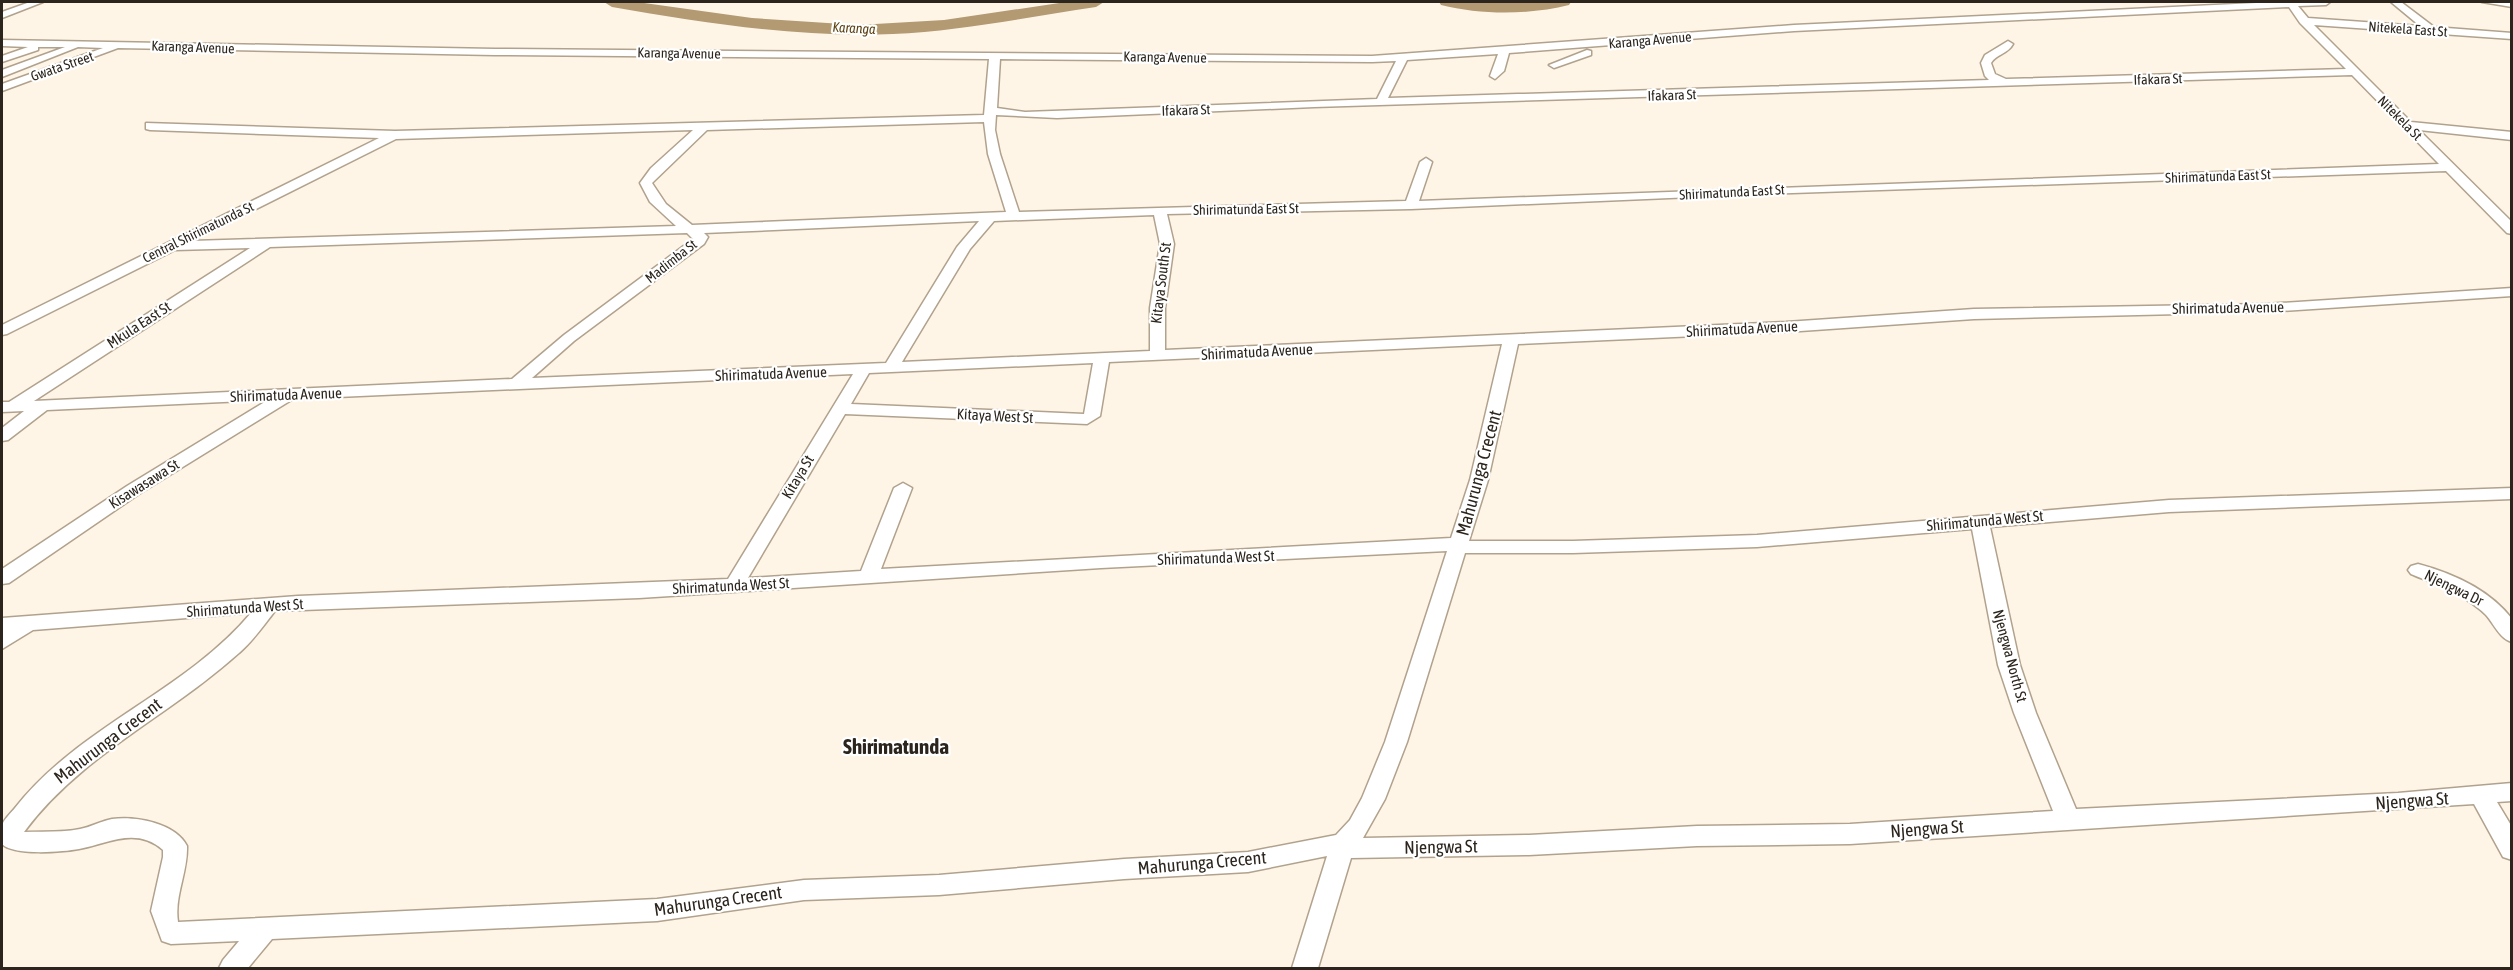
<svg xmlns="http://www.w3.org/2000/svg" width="2513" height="970" viewBox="0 0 2513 970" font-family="'Asap Condensed',sans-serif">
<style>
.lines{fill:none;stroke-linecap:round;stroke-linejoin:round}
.river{fill:#b39a73;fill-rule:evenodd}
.minor-casing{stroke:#b1a28d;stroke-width:3}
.minor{fill:#fff;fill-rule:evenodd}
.labels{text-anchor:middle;stroke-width:4.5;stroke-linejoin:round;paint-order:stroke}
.far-water-label{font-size:14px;font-style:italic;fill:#5b4010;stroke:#fff}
.far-street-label{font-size:14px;fill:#2b251d;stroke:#fff}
.street-label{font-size:15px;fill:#2b251d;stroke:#fff}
.near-street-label{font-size:18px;fill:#2b251d;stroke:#fff}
.near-quarter-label{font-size:21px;font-weight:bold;fill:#2b251d;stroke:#fff}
</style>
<rect width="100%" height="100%" fill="#fef5e7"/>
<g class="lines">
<path class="river" d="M 604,2 L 637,2 L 752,18 L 858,25 L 944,20 L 1066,2 L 1104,2 L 1096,7 C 1028,17 961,31 893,34 C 798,38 705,23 612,7 Z
M 1439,2 L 1571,2 L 1569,5 C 1529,15 1481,15 1441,5 Z"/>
<defs>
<path id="minor" d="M 30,2 L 43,2 L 2,18 L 2,12 Z
M 2277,2 L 2330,2 L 2326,5 L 2298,6 L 2308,18 L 2420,26 L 2391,2 L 2401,2 L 2434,27 L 2512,33 L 2512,39 L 2314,25 L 2411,122 L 2512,132 L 2512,140 L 2419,130 L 2512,222 L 2512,234 L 2507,233 L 2446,171 L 1763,194 L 1411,209 L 1167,214 L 1174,244 L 1165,308 L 1165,350 L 1786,322 L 1974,309 L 2265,304 L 2512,288 L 2512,296 L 2265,312 L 1974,319 L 1786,332 L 1518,344 L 1488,480 L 1469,541 L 1573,541 L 1757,535 L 2169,500 L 2512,488 L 2512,499 L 2169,512 L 1990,527 L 2020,665 L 2036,713 L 2076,809 L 2398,793 L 2512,783 L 2512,801 L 2497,802 L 2512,827 L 2512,860 L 2503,857 L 2474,804 L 1850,844 L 1697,846 L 1529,855 L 1351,858 L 1318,968 L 1292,968 L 1327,856 L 1248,872 L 1124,879 L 939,895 L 804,900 L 657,921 L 272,939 L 248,968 L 219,968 L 223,960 L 239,941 L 171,944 L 162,941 L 151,911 L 163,857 L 163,850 C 136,826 107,844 79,849 C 62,852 14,856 2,844 C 2,839 0,831 2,826 C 3,820 11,813 15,808 C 79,726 185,692 251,613 L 33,630 L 2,649 L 2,618 L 298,596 L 728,579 L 853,374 L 293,399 L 139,494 L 9,583 L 2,584 L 2,569 L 127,486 L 268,400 L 47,410 L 8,440 L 2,441 L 2,428 L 24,411 L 2,412 L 2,402 L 9,402 L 250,248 L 175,250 L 7,334 L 2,335 L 2,325 L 379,138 L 150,130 L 146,129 L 146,123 L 395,131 L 984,115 L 989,59 L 495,55 L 118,48 L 2,91 L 2,84 L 103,48 L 78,47 L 2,77 L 2,70 L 65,47 L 38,47 L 38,50 L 2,62 L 2,56 L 28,47 L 2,46 L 2,40 L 495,49 L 1372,56 L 1794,25 ZM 2289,7 L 2300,23 L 2346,69 L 2006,79 L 1995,74 L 1991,63 C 1996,54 2008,54 2013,44 L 2008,41 L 1985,55 L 1981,63 L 1985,76 L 1989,80 L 1388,98 L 1407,60 L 1498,54 L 1490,76 L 1495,79 L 1504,71 L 1509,53 L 1794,31 ZM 1000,59 L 1372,62 L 1396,61 L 1377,99 L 1025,112 L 997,108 ZM 2352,75 L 2439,164 L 1419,201 L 1432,162 L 1426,158 L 1420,162 L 1406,201 L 1019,212 L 1000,154 L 995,130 L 996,115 L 1057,118 L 1314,107 ZM 984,122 L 988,154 L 1006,212 L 692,225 L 666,204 L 652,183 L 707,130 ZM 693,130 L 651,168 L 640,183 L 650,202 L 676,226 L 192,241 L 396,139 ZM 1154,215 L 1160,244 L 1150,308 L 1150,351 L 902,362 L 970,249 L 994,221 ZM 979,221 L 957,247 L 886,363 L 532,378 L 574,341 L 704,244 L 708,237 L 704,233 ZM 687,233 L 693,239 L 564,335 L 512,379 L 34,401 L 270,247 ZM 1502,344 L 1470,480 L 1451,538 L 881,569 L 912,488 L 903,483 L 894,488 L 861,571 L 748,578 L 845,414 L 1087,424 L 1100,416 L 1109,362 ZM 1093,363 L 1084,414 L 851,404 L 869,373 ZM 1972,529 L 1998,665 L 2014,713 L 2053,811 L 1850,824 L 1697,826 L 1529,835 L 1363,838 L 1385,799 L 1407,742 L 1465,553 L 1573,553 L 1757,547 ZM 1447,551 L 1385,742 L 1362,798 L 1350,820 L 1336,835 L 1248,852 L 1124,859 L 939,875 L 804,880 L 657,899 L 178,922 C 174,896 188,872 187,846 C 175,823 136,816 112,819 C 101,821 91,827 80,829 C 62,833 42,831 24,832 C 81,755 169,716 239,653 C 253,641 264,625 275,611 L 639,598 L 1101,568 Z
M 2482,2 L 2512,2 L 2512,7 Z
M 1587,50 L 1591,51 L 1591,55 L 1554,68 L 1549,65 Z
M 2418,564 C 2452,573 2490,590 2512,619 L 2512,642 C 2500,639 2494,624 2486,615 C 2466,595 2437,585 2411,574 L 2408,570 L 2411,566 Z"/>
</defs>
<use href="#minor" class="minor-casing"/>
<use href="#minor" class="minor"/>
</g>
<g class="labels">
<g class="far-water-label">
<text transform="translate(854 28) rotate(3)" y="5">Karanga</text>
</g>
<g class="far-street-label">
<text transform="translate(2408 29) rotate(4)" y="5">Nitekela East St</text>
<text transform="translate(1650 40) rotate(-5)" y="5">Karanga Avenue</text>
<text transform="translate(193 47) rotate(2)" y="5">Karanga Avenue</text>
<text transform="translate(679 53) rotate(1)" y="5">Karanga Avenue</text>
<text transform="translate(1165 57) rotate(1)" y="5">Karanga Avenue</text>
<text transform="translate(62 66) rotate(-19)" y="5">Gwata Street</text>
<text transform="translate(2158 79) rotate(-2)" y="5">Ifakara St</text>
<text transform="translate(1672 95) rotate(-2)" y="5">Ifakara St</text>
<text transform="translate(1186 110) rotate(-2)" y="5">Ifakara St</text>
<text transform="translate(2400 118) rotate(45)" y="5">Nitekela St</text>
<text transform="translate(2218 176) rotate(-2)" y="5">Shirimatunda East St</text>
<text transform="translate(1732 192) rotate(-3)" y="5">Shirimatunda East St</text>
<text transform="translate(1246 209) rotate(-1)" y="5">Shirimatunda East St</text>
<text transform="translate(198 232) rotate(-26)" y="5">Central Shirimatunda St</text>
<text transform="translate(671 261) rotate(-38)" y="5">Madimba St</text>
</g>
<g class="street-label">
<text transform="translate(1161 283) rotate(-83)" y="5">Kitaya South St</text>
<text transform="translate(2228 308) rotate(-1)" y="5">Shirimatuda Avenue</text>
<text transform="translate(139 325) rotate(-33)" y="5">Mkula East St</text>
<text transform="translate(1742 329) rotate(-3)" y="5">Shirimatuda Avenue</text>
<text transform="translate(1257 352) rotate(-3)" y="5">Shirimatuda Avenue</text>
<text transform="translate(771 374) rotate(-2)" y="5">Shirimatuda Avenue</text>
<text transform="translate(286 395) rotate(-2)" y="5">Shirimatuda Avenue</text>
<text transform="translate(995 416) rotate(3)" y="5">Kitaya West St</text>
<text transform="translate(798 477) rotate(-59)" y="5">Kitaya St</text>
<text transform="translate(144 484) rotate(-32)" y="5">Kisawasawa St</text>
<text transform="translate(1985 521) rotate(-5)" y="5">Shirimatunda West St</text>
<text transform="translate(1216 558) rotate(-2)" y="5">Shirimatunda West St</text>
<text transform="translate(731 586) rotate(-3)" y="5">Shirimatunda West St</text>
<text transform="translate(2454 588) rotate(26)" y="5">Njengwa Dr</text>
<text transform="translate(245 608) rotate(-4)" y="5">Shirimatunda West St</text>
<text transform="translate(2010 656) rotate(75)" y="5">Njengwa North St</text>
</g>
<g class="near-street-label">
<text transform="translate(1479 473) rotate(-75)" y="6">Mahurunga Crecent</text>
<text transform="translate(108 741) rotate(-37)" y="6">Mahurunga Crecent</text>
<text transform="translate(2412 801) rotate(-4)" y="6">Njengwa St</text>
<text transform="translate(1927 829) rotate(-4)" y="6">Njengwa St</text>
<text transform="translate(1441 847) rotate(-1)" y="6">Njengwa St</text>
<text transform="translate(1202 863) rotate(-5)" y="6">Mahurunga Crecent</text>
<text transform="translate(718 901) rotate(-8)" y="6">Mahurunga Crecent</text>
</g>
<g class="near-quarter-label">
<text x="896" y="754">Shirimatunda</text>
</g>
</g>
<rect width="2513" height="970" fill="none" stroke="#2b251d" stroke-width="6"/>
</svg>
